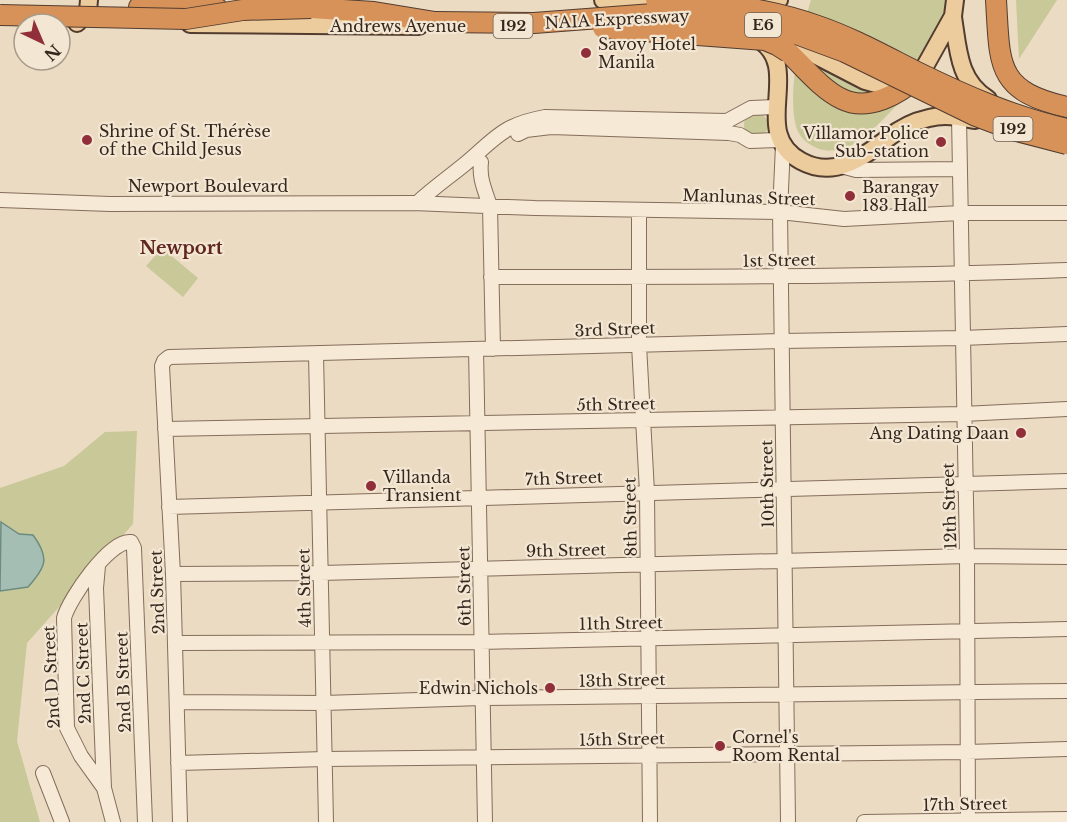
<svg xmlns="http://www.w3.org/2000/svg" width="1067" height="822" viewBox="0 0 1067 822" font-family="'Libre Baskerville',serif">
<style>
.green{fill:#c8c898}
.water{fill:#a5beb4;stroke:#6d8c81;stroke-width:1.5}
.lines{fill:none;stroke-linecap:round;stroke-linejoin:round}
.minor-casing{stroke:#846d5b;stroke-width:16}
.major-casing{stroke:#523c2f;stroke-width:20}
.highway-casing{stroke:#523c2f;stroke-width:22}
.minor{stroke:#f6e9d6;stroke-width:14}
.major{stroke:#eccb9d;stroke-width:16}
.highway{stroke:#d69259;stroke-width:20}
.highway-bridge-casing{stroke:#523c2f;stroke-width:22;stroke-linecap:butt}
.highway-bridge{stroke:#d69259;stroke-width:20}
.poi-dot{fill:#902f39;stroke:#f3e6d2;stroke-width:2}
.labels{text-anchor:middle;stroke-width:4.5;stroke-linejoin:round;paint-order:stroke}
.shield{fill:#f3e6d2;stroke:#6e6054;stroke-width:1.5}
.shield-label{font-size:15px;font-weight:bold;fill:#35271e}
.street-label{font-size:16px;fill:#35271e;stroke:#f3e6d2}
.poi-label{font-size:16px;fill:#35271e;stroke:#f3e6d2;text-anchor:start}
.neighbourhood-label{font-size:18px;font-weight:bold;fill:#5f2720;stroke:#f3e6d2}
</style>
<rect width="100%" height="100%" fill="#ebdbc3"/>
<path class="green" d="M 811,0 L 948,0 C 942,24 931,45 920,67 C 915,76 911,87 905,95 C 892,112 867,137 848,147 C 839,151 826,152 817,148 C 807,144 798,136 796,126 C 787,93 801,32 811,0 Z
M 1016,0 L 1057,0 L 1019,59 Z
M744 125a12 12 0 1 1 24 0a12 12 0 1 1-24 0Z
M 162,248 L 198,278 L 183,297 L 146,266 Z
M 137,431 L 133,524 L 27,643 L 17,741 L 40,822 L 0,822 L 0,488 L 64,466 L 105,432 Z"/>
<path class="water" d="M 1,522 L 19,534 L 33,535 C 50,558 46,567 28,587 L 0,591 Z"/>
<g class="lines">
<defs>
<path id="minor" d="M 959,117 L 967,556 L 968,822
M 518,134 L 526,130 L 551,127 L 729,133 L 740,135 L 750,141 L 780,140
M 783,145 L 780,212 L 788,822
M 481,162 C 479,179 485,190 490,206 L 493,349
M 841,166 L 856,170 L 960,169
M 0,200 L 110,204 L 413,203 L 535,208 L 780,212 L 844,219 L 960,213 L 1067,213
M 417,203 C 432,189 449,177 465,164 C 496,138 502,125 545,117 L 727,121 L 751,108 L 776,107
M 639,211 L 639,345 L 647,492 L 650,822
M 491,277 C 683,277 875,277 1067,270
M 476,349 L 485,822
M 316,354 L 326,822
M 165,429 L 963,414 L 1067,409
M 169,507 L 1067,481
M 98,566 L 96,588 L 104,788 L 113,822
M 173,574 L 321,573 L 967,556 L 1067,557
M 175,643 L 481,642 L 1067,629
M 177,702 L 324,703 L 482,698 L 1067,691
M 178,763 L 325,759 L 967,752 L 1067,749
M 43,773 L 62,822
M 104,788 L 81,756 L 67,728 L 64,618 C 69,599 110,539 131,542 L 134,548 L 145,822
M 180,822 L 173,574 L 162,366 L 164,361 L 169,357 L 782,341 L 962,338 L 1067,334
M 864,822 L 1067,819"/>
<path id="major" d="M 603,0 L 669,3
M 751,7 L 768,5 L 779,0
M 953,17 C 958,48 958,81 988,99
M 77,23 L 88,11 L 89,0
M 190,24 L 419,26
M 776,35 L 865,81 C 887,88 910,89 924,68 L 953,16 L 955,0
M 758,39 C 805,68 748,132 801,161 C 834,179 862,158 888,138 C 899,129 915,121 929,118 C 945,114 959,117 975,120"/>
<path id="highway" d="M 996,0 C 1000,64 995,91 1067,107
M 139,7 L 218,9
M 311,8 L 374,12 L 435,22
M 788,52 C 804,67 821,89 842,99 C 868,112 900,94 919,76"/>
</defs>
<use href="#minor" class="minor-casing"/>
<use href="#major" class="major-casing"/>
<use href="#highway" class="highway-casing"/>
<use href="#minor" class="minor"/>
<use href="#major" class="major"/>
<use href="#highway" class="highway"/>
<defs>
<path id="highway-bridge" d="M 656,0 C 711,2 765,7 818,26 C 853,38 885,56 917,72 C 966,96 1014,117 1067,129
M 0,15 L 186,19 L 243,10 L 311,8
M 435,22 L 534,23 L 653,14 L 727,18 L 757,24 L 783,29 L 845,52 L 976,116 L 1013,130 L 1067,144
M 603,28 L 765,40 L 777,45 L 788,52"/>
</defs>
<use href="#highway-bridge" class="highway-bridge-casing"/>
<use href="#highway-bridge" class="highway-bridge"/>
</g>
<g class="poi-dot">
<circle cx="586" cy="53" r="6"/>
<circle cx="87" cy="140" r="6"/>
<circle cx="941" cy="142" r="6"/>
<circle cx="850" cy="196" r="6"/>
<circle cx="1021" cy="433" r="6"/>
<circle cx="371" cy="486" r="6"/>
<circle cx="550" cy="688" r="6"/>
<circle cx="720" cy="746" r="6"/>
</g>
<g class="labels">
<g class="shield">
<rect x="745" y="13" width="36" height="24" rx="4.5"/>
<rect x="493.5" y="14" width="39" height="24" rx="4.5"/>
<rect x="993.5" y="117" width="39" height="24" rx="4.5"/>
</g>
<g class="shield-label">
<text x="763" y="30">E6</text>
<text x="513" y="31">192</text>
<text x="1013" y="134">192</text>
</g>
<g class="street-label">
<text transform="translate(617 19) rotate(-3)" y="6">NAIA Expressway</text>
<text x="398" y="32">Andrews Avenue</text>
<text x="208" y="192">Newport Boulevard</text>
<text transform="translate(749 197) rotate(2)" y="6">Manlunas Street</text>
<text transform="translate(779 260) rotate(-1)" y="6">1st Street</text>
<text transform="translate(615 329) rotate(-2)" y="6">3rd Street</text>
<text transform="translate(616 404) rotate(-1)" y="6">5th Street</text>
<text transform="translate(564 478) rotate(-2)" y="6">7th Street</text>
<text transform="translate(767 484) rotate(-91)" y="6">10th Street</text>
<text transform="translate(949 506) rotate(-92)" y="6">12th Street</text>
<text transform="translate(630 517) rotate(-91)" y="6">8th Street</text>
<text transform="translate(566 550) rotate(-1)" y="6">9th Street</text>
<text transform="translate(464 586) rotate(-91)" y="6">6th Street</text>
<text transform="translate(304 588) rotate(-91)" y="6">4th Street</text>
<text transform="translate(157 592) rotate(-92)" y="6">2nd Street</text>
<text transform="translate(621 623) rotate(-1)" y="6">11th Street</text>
<text transform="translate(83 673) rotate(-92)" y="6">2nd C Street</text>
<text transform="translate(51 677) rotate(-93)" y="6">2nd D Street</text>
<text transform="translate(622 680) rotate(-1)" y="6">13th Street</text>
<text transform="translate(123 682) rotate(-92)" y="6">2nd B Street</text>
<text transform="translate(622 739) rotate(-1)" y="6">15th Street</text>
<text transform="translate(965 804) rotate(-1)" y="6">17th Street</text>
</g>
<g class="poi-label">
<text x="598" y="50">Savoy Hotel<tspan x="598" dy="18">Manila</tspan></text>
<text x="99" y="137">Shrine of St. Thérèse<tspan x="99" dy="18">of the Child Jesus</tspan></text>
<text x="929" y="139" text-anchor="end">Villamor Police<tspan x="929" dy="18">Sub-station</tspan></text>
<text x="862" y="193">Barangay<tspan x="862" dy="18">183 Hall</tspan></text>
<text x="1009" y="439" text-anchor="end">Ang Dating Daan</text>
<text x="383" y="483">Villanda<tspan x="383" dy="18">Transient</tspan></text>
<text x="538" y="694" text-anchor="end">Edwin Nichols</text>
<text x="732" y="743">Cornel's<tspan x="732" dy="18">Room Rental</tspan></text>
</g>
<g class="neighbourhood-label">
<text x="181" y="254">Newport</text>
</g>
</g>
<g transform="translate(42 42) rotate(136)"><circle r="28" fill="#f3e6d2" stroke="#a79a8a" stroke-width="1.5"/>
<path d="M0-4.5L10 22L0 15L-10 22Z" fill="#902f39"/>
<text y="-9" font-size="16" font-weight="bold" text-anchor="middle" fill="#35271e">N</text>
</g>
</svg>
